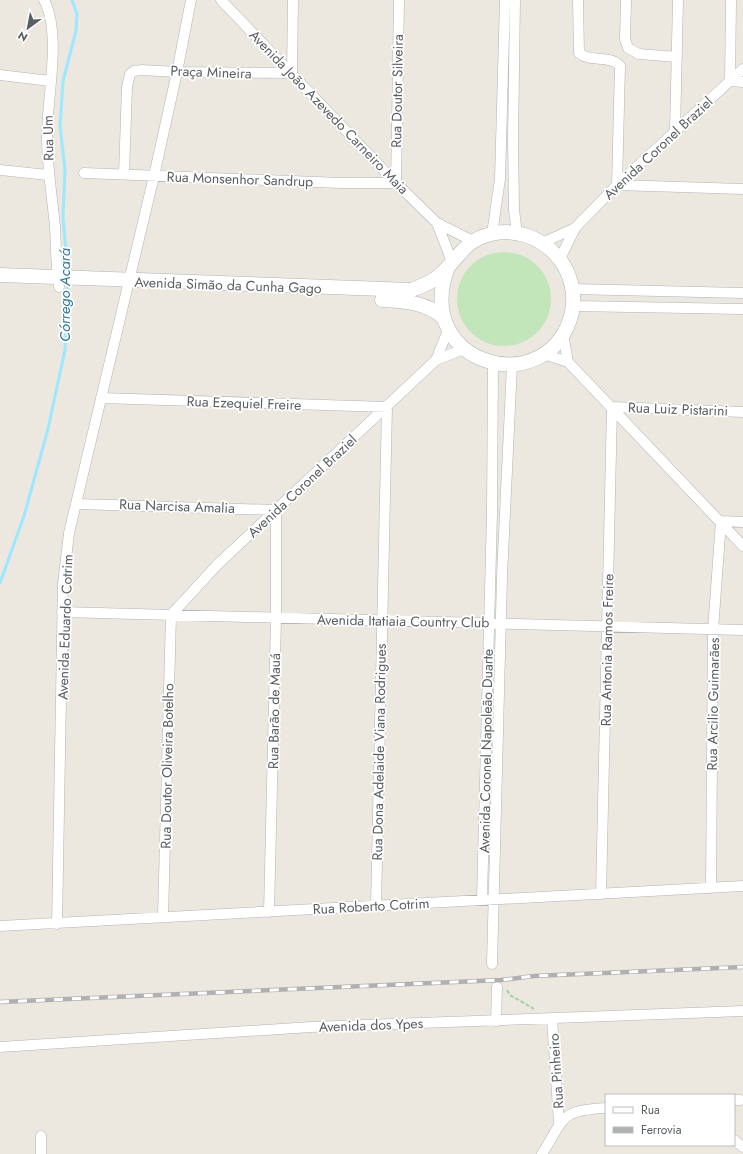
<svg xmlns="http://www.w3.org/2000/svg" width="743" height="1154" viewBox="0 0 743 1154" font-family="Jost,sans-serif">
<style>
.green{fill:#c3e5ba}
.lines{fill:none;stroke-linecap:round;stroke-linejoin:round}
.stream{stroke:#9ce8ff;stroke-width:3}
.street-casing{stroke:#b0b4b8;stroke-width:11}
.secondary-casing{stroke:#afb5b8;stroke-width:15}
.path{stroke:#9dd7a1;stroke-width:2;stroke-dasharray:4 2;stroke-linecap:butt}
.street{stroke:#fff;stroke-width:10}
.secondary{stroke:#fff;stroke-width:14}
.rail-casing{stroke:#afb0b1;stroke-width:4.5}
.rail{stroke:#fff;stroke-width:3;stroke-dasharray:9;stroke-linecap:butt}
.labels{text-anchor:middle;stroke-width:3.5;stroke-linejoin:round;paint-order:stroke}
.street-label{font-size:14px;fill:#585e61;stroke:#fff}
.water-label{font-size:15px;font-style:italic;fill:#327897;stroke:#fff}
</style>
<rect width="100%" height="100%" fill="#ece7df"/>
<path class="green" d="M457 299a47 47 0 1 1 94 0a47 47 0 1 1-94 0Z"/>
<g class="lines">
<path class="stream" d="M 68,275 L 63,217 L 65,170 L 60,126 L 63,81 L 76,31 L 77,14 L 72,0
M 0,583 L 24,516 L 48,429 L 65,350 L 68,282"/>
<defs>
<path id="street" d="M 44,0 C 62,34 47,97 47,136 C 47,166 52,196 55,226 C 56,247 56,267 59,287
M 221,0 L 396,183 L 437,223 L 473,241
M 515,0 L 513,140 L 514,210 L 517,233
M 578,0 L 579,53 C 590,63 609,54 620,66 L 617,185 L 743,189
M 626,0 L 625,39 L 628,48 L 639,54 L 677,57
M 731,0 L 730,81 L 743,82
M 0,75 L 50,81
M 675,132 L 678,0
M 0,170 L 48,175
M 84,173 L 341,183 L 396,183 L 399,0
M 124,174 L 127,87 L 130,74 L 134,71 L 142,70 L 177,72 L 292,73 L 293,0
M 437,223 L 452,262
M 492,234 L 500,179 L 505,0
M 542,243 L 575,228
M 560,259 L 575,228 L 617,185 L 743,69
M 572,289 L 743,293
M 573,306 L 743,309
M 563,334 L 568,362
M 544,354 L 568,362 L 743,546
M 436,360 L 448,330
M 101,398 L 387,407 L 376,905
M 77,504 L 276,510 L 276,618 L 269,912
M 62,612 L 743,630
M 711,888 L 713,630 L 721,521 L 743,522
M 601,894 L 612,407 L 743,412
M 482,899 L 492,513 L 493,363
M 163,917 L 171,615 L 217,565 L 436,360 L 464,349
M 57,924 L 63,584 L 69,533 L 154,176 L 177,72 L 191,0
M 0,926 L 743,886
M 492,964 L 502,576 L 512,365
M 552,1019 L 559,1123
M 496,1021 L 497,987
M 0,1047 L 311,1027 L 743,1011
M 734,1100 L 740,1100
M 41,1136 L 41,1154
M 734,1140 L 743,1147
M 542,1154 C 565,1118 559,1110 606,1108"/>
<path id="secondary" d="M 0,275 L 411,290 C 422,286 433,282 442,273 C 460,257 463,241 491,234 C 515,228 540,237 556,255 C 570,270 576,292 572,312 C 551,403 410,367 448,267
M 382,300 C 404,301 426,302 444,318"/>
</defs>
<use href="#street" class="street-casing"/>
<use href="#secondary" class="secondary-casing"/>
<path class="path" d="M 507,990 L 510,995 L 534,1009"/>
<use href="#street" class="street"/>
<use href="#secondary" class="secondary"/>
<defs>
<path id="rail" d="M 0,1002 L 501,980 L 534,976 L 743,967"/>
</defs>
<use href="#rail" class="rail-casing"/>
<use href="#rail" class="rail"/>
</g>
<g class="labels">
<g class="street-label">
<text transform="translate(211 72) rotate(2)" y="5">Praça Mineira</text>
<text transform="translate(397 91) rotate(-89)" y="5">Rua Doutor Silveira</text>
<text transform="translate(329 112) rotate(46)" y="5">Avenida João Azevedo Carneiro Maia</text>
<text transform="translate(48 138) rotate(-91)" y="5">Rua Um</text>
<text transform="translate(658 148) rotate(-43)" y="5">Avenida Coronel Braziel</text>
<text transform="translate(240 179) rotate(2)" y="5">Rua Monsenhor Sandrup</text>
<text transform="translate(228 285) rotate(2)" y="5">Avenida Simão da Cunha Gago</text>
<text transform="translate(244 403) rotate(2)" y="5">Rua Ezequiel Freire</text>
<text transform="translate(678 409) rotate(2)" y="5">Rua Luiz Pistarini</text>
<text transform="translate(302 486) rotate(-43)" y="5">Avenida Coronel Braziel</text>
<text transform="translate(177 506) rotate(2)" y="5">Rua Narcisa Amalia</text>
<text transform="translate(403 621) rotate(1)" y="5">Avenida Itatiaia Country Club</text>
<text transform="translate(65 627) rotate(-88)" y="5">Avenida Eduardo Cotrim</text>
<text transform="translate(607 650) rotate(-89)" y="5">Rua Antonia Ramos Freire</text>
<text transform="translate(713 704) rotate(-89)" y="5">Rua Arcilio Guimarães</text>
<text transform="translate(274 711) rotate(-89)" y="5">Rua Barão de Mauá</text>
<text transform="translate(486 751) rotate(-89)" y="5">Avenida Coronel Napoleão Duarte</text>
<text transform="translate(379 752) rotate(-89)" y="5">Rua Dona Adelaide Viana Rodrigues</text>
<text transform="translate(167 766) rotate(-89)" y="5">Rua Doutor Oliveira Botelho</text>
<text transform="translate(371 906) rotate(-3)" y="5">Rua Roberto Cotrim</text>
<text transform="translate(371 1025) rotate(-2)" y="5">Avenida dos Ypes</text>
<text transform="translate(556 1071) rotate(-94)" y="5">Rua Pinheiro</text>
</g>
<g class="water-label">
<text transform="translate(65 295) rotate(-90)" y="5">Córrego Acará</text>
</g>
</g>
<rect x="605" y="1094" width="130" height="52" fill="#ffffff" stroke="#bcbfc0"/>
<rect x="613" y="1107" width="20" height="6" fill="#ffffff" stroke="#bcbfc0"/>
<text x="641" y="1114" font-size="12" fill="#585e61">Rua</text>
<rect x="613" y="1127" width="20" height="6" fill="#afb0b1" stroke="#bcbfc0"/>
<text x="641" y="1134" font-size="12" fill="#585e61">Ferrovia</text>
<g transform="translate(28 28) rotate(212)" stroke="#ffffff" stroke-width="3" paint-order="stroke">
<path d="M0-3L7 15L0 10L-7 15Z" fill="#585e61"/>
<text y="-6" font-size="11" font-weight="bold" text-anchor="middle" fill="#585e61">N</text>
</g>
</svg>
